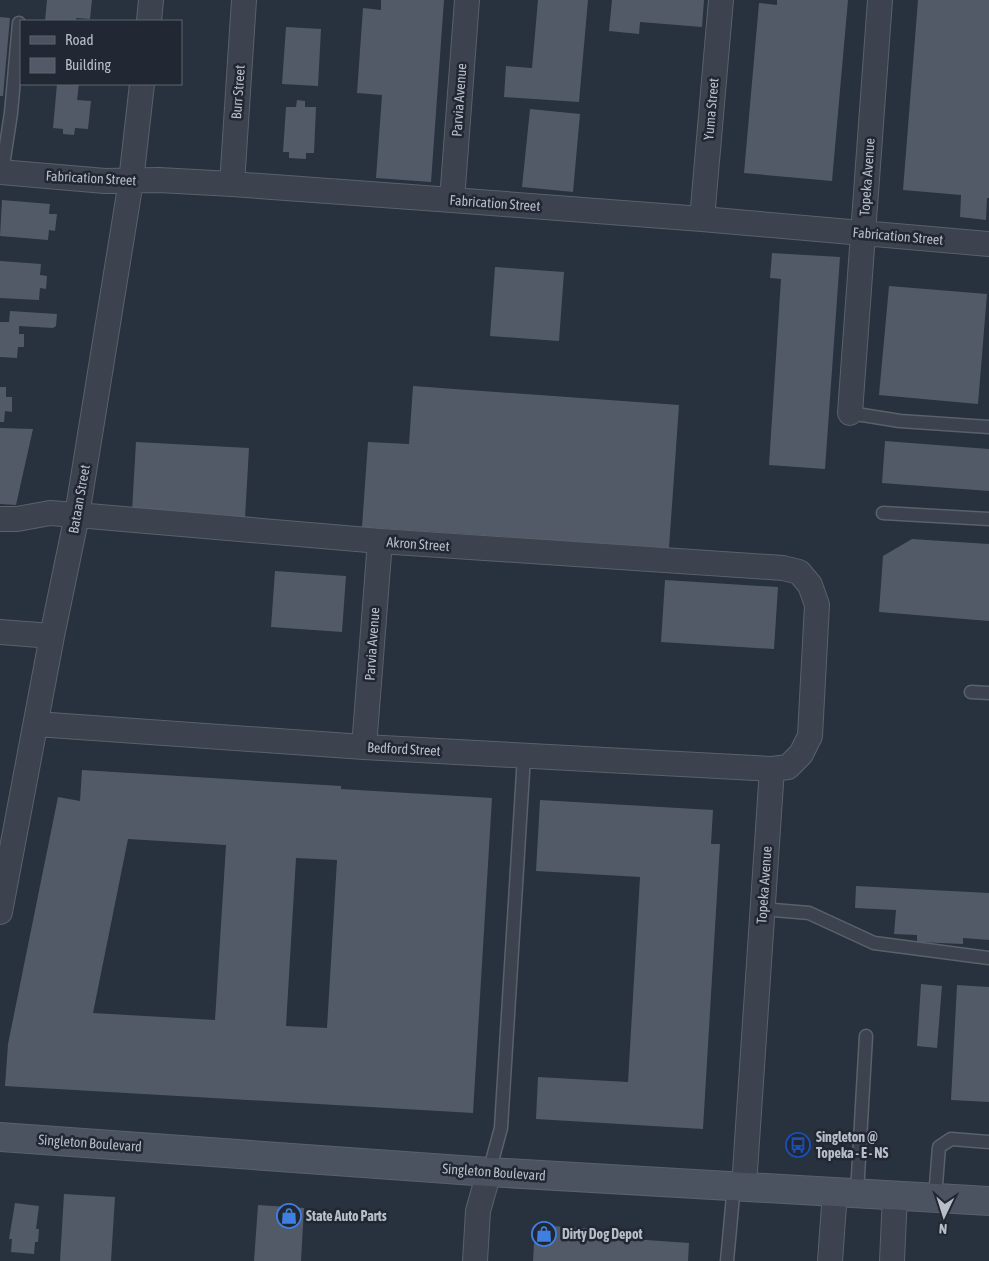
<svg xmlns="http://www.w3.org/2000/svg" width="989" height="1261" viewBox="0 0 989 1261" font-family="'Asap Condensed',sans-serif">
<style>
.building{fill:#525a68;fill-rule:evenodd}
.lines{fill:none;stroke-linecap:round;stroke-linejoin:round}
.lane-casing{stroke:#5a616b;stroke-width:15}
.street-casing{stroke:#5a616b;stroke-width:26}
.secondary-casing{stroke:#5a616b;stroke-width:30}
.lane{stroke:#3c434e;stroke-width:12}
.street{stroke:#3c434e;stroke-width:24}
.secondary{stroke:#4b5260;stroke-width:28}
.labels{text-anchor:middle;stroke-width:5;stroke-linejoin:round;paint-order:stroke}
.street-label{font-size:14px;fill:#b8bec8;stroke:#212833}
.poi-label{font-size:14px;font-weight:bold;fill:#b8bec8;stroke:#212833;text-anchor:start}
</style>
<rect width="100%" height="100%" fill="#28313e"/>
<path class="building" d="M 47,0 L 92,0 L 90,19 L 76,18 L 76,21 L 45,21 Z
M 381,0 L 444,0 L 431,182 L 376,178 L 382,95 L 357,93 L 363,8 L 381,10 Z
M 538,0 L 588,0 L 579,102 L 504,97 L 506,66 L 532,68 Z
M 612,0 L 704,0 L 702,27 L 640,22 L 639,34 L 609,31 Z
M 777,0 L 848,0 L 832,181 L 744,173 L 759,3 L 777,5 Z
M 918,0 L 989,0 L 989,198 L 987,198 L 986,220 L 960,217 L 961,195 L 903,190 Z
M 0,17 L 10,18 L 3,96 L 0,96 Z
M 286,27 L 321,29 L 318,86 L 282,84 Z
M 57,84 L 79,84 L 77,100 L 91,101 L 88,129 L 75,128 L 74,135 L 63,134 L 63,129 L 53,128 Z
M 297,100 L 305,101 L 305,107 L 316,107 L 314,153 L 306,153 L 306,159 L 289,158 L 289,152 L 283,152 L 286,107 L 296,107 Z
M 530,109 L 580,114 L 573,192 L 522,187 Z
M 2,200 L 50,204 L 49,214 L 57,214 L 55,231 L 49,230 L 48,240 L 0,236 Z
M 772,253 L 840,257 L 825,469 L 769,465 L 781,279 L 770,278 Z
M 0,261 L 41,264 L 40,275 L 47,276 L 46,289 L 40,288 L 39,300 L 0,298 Z
M 495,267 L 564,272 L 559,341 L 490,336 Z
M 889,286 L 987,294 L 978,404 L 879,395 Z
M 10,311 L 57,314 L 56,326 L 53,328 L 19,326 L 19,334 L 24,334 L 24,347 L 18,347 L 17,358 L 0,357 L 0,322 L 9,322 Z
M 413,386 L 679,405 L 669,548 L 362,527 L 368,442 L 409,444 Z
M 0,387 L 6,387 L 6,397 L 12,397 L 12,412 L 5,411 L 4,422 L 0,422 Z
M 0,428 L 33,429 L 16,505 L 0,504 Z
M 885,441 L 989,449 L 989,491 L 882,483 Z
M 136,442 L 249,448 L 245,518 L 132,511 Z
M 912,539 L 989,544 L 989,621 L 879,612 L 883,556 Z
M 275,571 L 346,576 L 342,632 L 271,627 Z
M 665,580 L 778,587 L 774,649 L 661,642 Z
M 82,770 L 341,786 L 341,789 L 492,798 L 473,1113 L 5,1086 L 8,1044 L 58,797 L 80,801 ZM 128,839 L 226,845 L 215,1020 L 93,1013 ZM 296,858 L 337,860 L 327,1028 L 286,1026 Z
M 540,800 L 713,810 L 711,844 L 720,844 L 703,1129 L 536,1119 L 538,1077 L 628,1082 L 640,877 L 536,871 Z
M 856,886 L 989,893 L 989,940 L 963,938 L 963,944 L 917,942 L 917,935 L 894,934 L 896,910 L 855,908 Z
M 921,984 L 942,986 L 937,1048 L 917,1046 Z
M 957,985 L 989,987 L 989,1102 L 951,1100 Z
M 64,1194 L 115,1197 L 111,1261 L 60,1261 Z
M 15,1203 L 39,1206 L 36,1229 L 39,1229 L 38,1242 L 35,1242 L 34,1254 L 11,1252 L 12,1239 L 9,1239 Z
M 258,1205 L 304,1208 L 301,1261 L 254,1261 Z
M 535,1225 L 633,1231 L 632,1239 L 689,1243 L 688,1261 L 533,1261 Z"/>
<g class="lines">
<defs>
<path id="lane" d="M 2,172 L 11,113 L 19,23
M 850,413 L 900,421 L 989,427
M 883,513 L 989,519
M 971,692 L 989,693
M 762,909 L 809,913 L 874,943 L 989,958
M 489,1172 L 501,1128 L 524,756
M 857,1193 L 866,1036
M 935,1197 L 939,1147 L 951,1139 L 989,1142
M 727,1261 L 734,1185"/>
<path id="street" d="M 149,21 L 151,0
M 0,172 L 105,181 L 159,180 L 232,184 L 452,200 L 702,219 L 989,244
M 232,184 L 244,0
M 452,200 L 467,0
M 702,219 L 721,0
M 850,413 L 880,0
M 0,519 L 17,519 L 50,513 L 77,515 L 380,541 L 783,568 L 799,572 L 810,585 L 817,605 L 810,736 L 801,754 L 788,767 L 772,769 L 744,1186
M 0,632 L 52,636
M 36,724 L 364,747 L 772,769
M 364,747 L 380,541
M 0,912 L 52,636 L 77,515 L 131,181 L 142,84
M 475,1261 L 478,1211 L 489,1172
M 830,1261 L 835,1192
M 892,1261 L 895,1194"/>
<path id="secondary" d="M 0,1137 L 489,1172 L 989,1201"/>
</defs>
<use href="#lane" class="lane-casing"/>
<use href="#street" class="street-casing"/>
<use href="#secondary" class="secondary-casing"/>
<use href="#lane" class="lane"/>
<use href="#street" class="street"/>
<use href="#secondary" class="secondary"/>
</g>
<defs>
<symbol id="bus-ring" viewBox="-11 -11 22 22"><circle r="9.5" fill="#212833" stroke="#1a4fb4" stroke-width="1.5"/><path d="M-5-6H5V4H4V6H2V4H-2V6H-4V4H-5ZM-3.5-4V0h7V-4ZM-3.5 1.2v1.5H-2V1.2ZM2 1.2v1.5H3.5V1.2Z" fill="#1a4fb4"/></symbol>
<symbol id="shop-ring" viewBox="-11 -11 22 22"><circle r="9.5" fill="#212833" stroke="#3f7fe0" stroke-width="1.5"/><path d="M-5-2.5h2.3a2.7 3.5 0 0 1 5.4 0H5L5.5 6h-11ZM-1.5-2.5h3a1.5 2.3 0 0 0-3 0Z" fill="#3f7fe0"/></symbol>
</defs>
<g fill-rule="evenodd">
<use href="#bus-ring" x="784" y="1131" width="28" height="28"/>
<use href="#shop-ring" x="275" y="1202" width="28" height="28"/>
<use href="#shop-ring" x="530" y="1220" width="28" height="28"/>
</g>
<g class="labels">
<g class="street-label">
<text transform="translate(238 92) rotate(-86)" y="5">Burr Street</text>
<text transform="translate(459 100) rotate(-86)" y="5">Parvia Avenue</text>
<text transform="translate(711 109) rotate(-85)" y="5">Yuma Street</text>
<text transform="translate(867 177) rotate(-86)" y="5">Topeka Avenue</text>
<text transform="translate(91 178) rotate(3)" y="5">Fabrication Street</text>
<text transform="translate(495 203) rotate(4)" y="5">Fabrication Street</text>
<text transform="translate(898 236) rotate(5)" y="5">Fabrication Street</text>
<text transform="translate(79 499) rotate(-80)" y="5">Bataan Street</text>
<text transform="translate(418 544) rotate(4)" y="5">Akron Street</text>
<text transform="translate(372 644) rotate(-86)" y="5">Parvia Avenue</text>
<text transform="translate(404 749) rotate(3)" y="5">Bedford Street</text>
<text transform="translate(764 885) rotate(-86)" y="5">Topeka Avenue</text>
<text transform="translate(90 1143) rotate(4)" y="5">Singleton Boulevard</text>
<text transform="translate(494 1172) rotate(4)" y="5">Singleton Boulevard</text>
</g>
<g class="poi-label">
<text x="816" y="1142">Singleton @<tspan x="816" dy="16">Topeka - E - NS</tspan></text>
<text x="306" y="1221">State Auto Parts</text>
<text x="562" y="1239">Dirty Dog Depot</text>
</g>
</g>
<rect x="20" y="20" width="162" height="65" fill="#212833" stroke="#5d646f"/>
<rect x="30" y="36" width="25" height="8" fill="#4b5260" stroke="#5d646f"/>
<text x="65" y="45" font-size="15" fill="#b8bec8">Road</text>
<rect x="30" y="58" width="25" height="15" fill="#525a68" stroke="#5d646f"/>
<text x="65" y="70" font-size="15" fill="#b8bec8">Building</text>
<g transform="translate(944 1216) rotate(184)" stroke="#212833" stroke-width="4" paint-order="stroke">
<path d="M0-4L9 19L0 12L-9 19Z" fill="#b8bec8"/>
<text y="-8" font-size="14" font-weight="bold" text-anchor="middle" fill="#b8bec8">N</text>
</g>
</svg>
